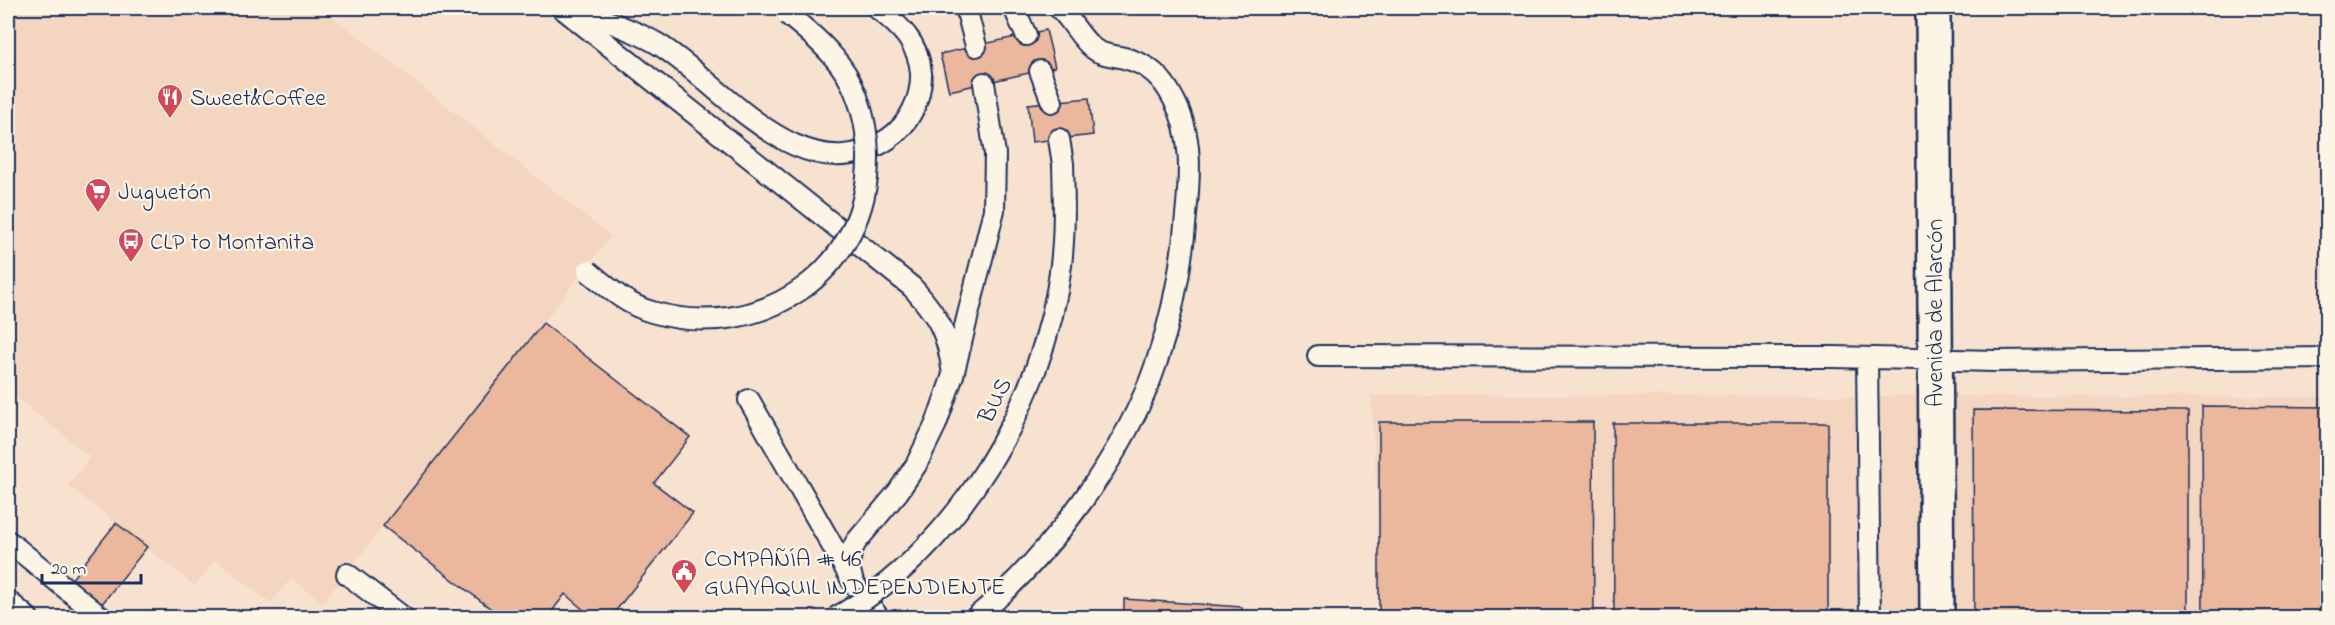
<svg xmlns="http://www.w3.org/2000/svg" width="2335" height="625" viewBox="0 0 2335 625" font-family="'Indie Flower',sans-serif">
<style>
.built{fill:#f3d5c0}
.building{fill:#ebb79d;stroke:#1b2f5e;stroke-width:1.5}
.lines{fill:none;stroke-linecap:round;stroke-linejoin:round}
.service-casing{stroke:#1b2f5e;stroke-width:24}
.secondary-casing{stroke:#1b2f5e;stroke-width:38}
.service{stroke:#fcf5e5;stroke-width:20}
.secondary{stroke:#fcf5e5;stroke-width:33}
.service-bridge-casing{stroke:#1b2f5e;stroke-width:24;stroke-linecap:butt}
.service-bridge{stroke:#fcf5e5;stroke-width:20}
.labels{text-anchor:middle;stroke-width:4.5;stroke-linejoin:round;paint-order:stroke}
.poi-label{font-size:24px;fill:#1b2f5e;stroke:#fcf5e5;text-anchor:start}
.street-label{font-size:24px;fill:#1b2f5e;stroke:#fcf5e5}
</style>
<rect width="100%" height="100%" fill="#f7e2cf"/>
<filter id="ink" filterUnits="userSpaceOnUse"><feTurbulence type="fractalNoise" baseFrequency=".0167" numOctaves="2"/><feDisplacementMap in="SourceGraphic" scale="12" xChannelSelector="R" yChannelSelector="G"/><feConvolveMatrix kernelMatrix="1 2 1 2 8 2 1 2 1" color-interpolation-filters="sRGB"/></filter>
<g filter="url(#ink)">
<path class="built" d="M 8,8 L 322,8 L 611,236 L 323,603 L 291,578 L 271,603 L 216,560 L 195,586 L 68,485 L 90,457 L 8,391 Z
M 1371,395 L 2327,397 L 2327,617 L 1384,617 Z"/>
<path class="building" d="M 1046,30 L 1055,67 L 949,91 L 940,54 Z
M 1089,98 L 1093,135 L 1032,142 L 1028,104 Z
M 543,323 L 690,437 L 654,483 L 693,513 L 610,618 L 593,618 L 565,594 L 547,618 L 503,618 L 383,526 Z
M 2202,406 L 2328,407 L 2328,618 L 2203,618 Z
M 1973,410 L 2188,411 L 2188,618 L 1974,618 Z
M 1379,422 L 1593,422 L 1594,618 L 1379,618 Z
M 1613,423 L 1828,423 L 1828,618 L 1614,618 Z
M 116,523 L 147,547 L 98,609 L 67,585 Z
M 1124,599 L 1242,607 L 1242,618 L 1124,618 Z"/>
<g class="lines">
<defs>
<path id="service" d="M 562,8 L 912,287 C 939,317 948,333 953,375
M 574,8 C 600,19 635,30 658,44 C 723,84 802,197 888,139 C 909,125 922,98 921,73 C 919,43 899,25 877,8
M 966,8 L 976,46
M 1014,8 L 1026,35
M 1040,71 L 1052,102
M 1059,139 L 1063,164
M 1318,356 L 1834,357 L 1995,361 L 2328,358
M 1867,358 L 1870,618
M 749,400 L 853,582 L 879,618
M 8,541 L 102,618
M 347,574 L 404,618
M 853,582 L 849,567 L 851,552 L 856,542 L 898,492 L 916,465 L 936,424 L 953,375 L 994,210 L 995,154 L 984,83
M 8,601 L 28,618
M 975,618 C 1049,557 1127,452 1157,361 C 1173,314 1182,265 1186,215 C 1190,176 1193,135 1174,100 C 1163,78 1149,64 1124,58 C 1114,55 1103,56 1094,49 C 1080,38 1072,20 1059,8"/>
<path id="secondary" d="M 1933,8 L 1937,618"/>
</defs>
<use href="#service" class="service-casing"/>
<use href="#secondary" class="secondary-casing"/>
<use href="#service" class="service"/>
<use href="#secondary" class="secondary"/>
<defs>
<path id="service-bridge" d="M 588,271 C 607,287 627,305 652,312 C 761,344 870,271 868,155 C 867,124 859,90 840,65 C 825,45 807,30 788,15
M 835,618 C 957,550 1045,401 1061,265 C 1065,231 1064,198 1063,164"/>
</defs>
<use href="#service-bridge" class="service-bridge-casing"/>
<use href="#service-bridge" class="service-bridge"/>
</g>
</g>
<defs>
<symbol id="restaurant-pin" viewBox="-11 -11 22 30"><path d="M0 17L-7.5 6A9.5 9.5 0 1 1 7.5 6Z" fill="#d1495b" stroke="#fcf5e5"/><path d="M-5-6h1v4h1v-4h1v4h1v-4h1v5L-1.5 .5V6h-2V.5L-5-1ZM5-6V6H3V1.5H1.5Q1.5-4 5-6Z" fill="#fff"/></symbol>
<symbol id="supermarket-pin" viewBox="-11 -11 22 30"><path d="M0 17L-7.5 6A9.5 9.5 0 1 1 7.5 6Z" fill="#d1495b" stroke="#fcf5e5"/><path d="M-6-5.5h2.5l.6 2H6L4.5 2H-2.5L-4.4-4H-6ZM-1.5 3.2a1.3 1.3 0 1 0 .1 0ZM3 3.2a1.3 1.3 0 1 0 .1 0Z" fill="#fff"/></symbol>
<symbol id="bus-pin" viewBox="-11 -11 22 30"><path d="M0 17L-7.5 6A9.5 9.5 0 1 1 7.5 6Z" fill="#d1495b" stroke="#fcf5e5"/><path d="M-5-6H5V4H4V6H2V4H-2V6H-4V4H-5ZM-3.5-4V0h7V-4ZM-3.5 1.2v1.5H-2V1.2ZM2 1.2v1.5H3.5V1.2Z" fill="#fff"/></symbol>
<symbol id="civic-pin" viewBox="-11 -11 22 30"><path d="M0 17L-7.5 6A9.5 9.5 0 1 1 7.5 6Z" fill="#d1495b" stroke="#fcf5e5"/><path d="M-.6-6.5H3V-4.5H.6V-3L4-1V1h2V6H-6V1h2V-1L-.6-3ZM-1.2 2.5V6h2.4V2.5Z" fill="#fff"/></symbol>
</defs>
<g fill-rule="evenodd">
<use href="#restaurant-pin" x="155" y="82" width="30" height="40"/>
<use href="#supermarket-pin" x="83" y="176" width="30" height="40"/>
<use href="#bus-pin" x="116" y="226" width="30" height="40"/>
<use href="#civic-pin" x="669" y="557" width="30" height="40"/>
</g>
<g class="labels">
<g class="poi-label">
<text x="190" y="105">Sweet&amp;Coffee</text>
<text x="118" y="199">Juguetón</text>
<text x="150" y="249">CLP to Montanita</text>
<text x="704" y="566">COMPAÑÍA # 46<tspan x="704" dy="28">GUAYAQUIL INDEPENDIENTE</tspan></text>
</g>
<g class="street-label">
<text transform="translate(1934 313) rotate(-90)" y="8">Avenida de Alarcón</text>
<text transform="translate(994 400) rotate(-64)" y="8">BUS</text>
</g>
</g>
<rect width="2335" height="625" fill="none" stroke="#fcf5e5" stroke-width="30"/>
<rect x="15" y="15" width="2305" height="595" fill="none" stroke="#1b2f5e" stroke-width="2" filter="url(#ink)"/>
<path d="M42 574v9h99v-9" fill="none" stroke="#1b2f5e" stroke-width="3"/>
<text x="51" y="574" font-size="18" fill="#1b2f5e" stroke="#fcf5e5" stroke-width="4.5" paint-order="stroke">20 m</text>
</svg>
